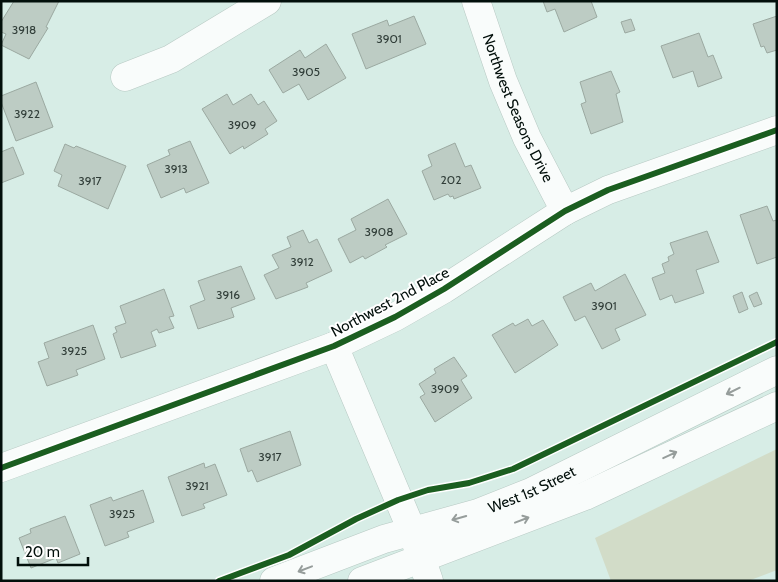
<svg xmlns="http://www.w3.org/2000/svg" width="778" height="582" viewBox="0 0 778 582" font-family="Cabin,sans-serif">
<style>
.green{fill:#d2dcc8}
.building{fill:#bdccc4;stroke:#9ba9a1}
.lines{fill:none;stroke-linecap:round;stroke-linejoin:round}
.street-casing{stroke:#b7c9c3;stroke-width:29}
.secondary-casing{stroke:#b7c9c3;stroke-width:29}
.street{stroke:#f9fcfb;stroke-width:28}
.secondary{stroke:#f9fcfb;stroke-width:28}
.cycleway-casing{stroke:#fff;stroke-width:9}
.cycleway{stroke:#1b5e20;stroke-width:6}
.oneway{stroke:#969d9b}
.labels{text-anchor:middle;stroke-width:4;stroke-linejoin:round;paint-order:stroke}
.number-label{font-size:12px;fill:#313e39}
.street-label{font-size:15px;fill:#020f0b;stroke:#fff}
</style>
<rect width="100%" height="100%" fill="#d7ede6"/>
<path class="green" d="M 777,449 L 777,570 L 748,581 L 611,581 L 595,538 Z"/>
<path class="building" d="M 14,1 L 59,1 L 46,27 L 48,28 L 29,59 L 1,45 L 6,34 L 1,32 L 1,22 Z
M 543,1 L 591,1 L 597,17 L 564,32 L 555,9 L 547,12 Z
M 414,16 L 426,44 L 366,69 L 352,34 L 387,20 L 389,26 Z
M 777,16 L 777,50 L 767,53 L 764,46 L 761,47 L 753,24 Z
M 631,19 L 635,30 L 625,33 L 621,22 Z
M 699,33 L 708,57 L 713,55 L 722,78 L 698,87 L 693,71 L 673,78 L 661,46 Z
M 326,44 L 346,78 L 308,100 L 299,84 L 283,93 L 269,70 L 300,50 L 305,58 Z
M 611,71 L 620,92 L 616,94 L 623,122 L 591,134 L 581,104 L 586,102 L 580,82 Z
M 36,82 L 53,127 L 16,141 L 1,102 L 1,96 Z
M 227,94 L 233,105 L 251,94 L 258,105 L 264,101 L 277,121 L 265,129 L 268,134 L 244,149 L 243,146 L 230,154 L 202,109 Z
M 190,141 L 209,183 L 186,193 L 184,188 L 161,198 L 147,165 L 170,155 L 168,150 Z
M 455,143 L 465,167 L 471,165 L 481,188 L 454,199 L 453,196 L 450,197 L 448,194 L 434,200 L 422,171 L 432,166 L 428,155 Z
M 65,144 L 74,148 L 76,146 L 126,166 L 108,209 L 58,186 L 62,175 L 54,171 Z
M 13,147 L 24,174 L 1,183 L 1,152 Z
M 388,199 L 407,234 L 385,245 L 387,247 L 365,259 L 363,256 L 350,263 L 338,239 L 356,230 L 351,219 Z
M 767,206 L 773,221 L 777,220 L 777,257 L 757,264 L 740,215 Z
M 303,230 L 309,243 L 317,239 L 332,271 L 306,283 L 308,287 L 276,299 L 264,275 L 279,268 L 272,255 L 291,247 L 287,237 Z
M 707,231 L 719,262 L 696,270 L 704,293 L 675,303 L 672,295 L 660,300 L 652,278 L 665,273 L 662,264 L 669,261 L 668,257 L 674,254 L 670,243 Z
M 241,266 L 255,299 L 231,308 L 234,317 L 198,329 L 190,306 L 205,300 L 198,281 Z
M 625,274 L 646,315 L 615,329 L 620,340 L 602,349 L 585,316 L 575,321 L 563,297 L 591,283 L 595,291 Z
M 164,289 L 174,316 L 169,317 L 174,328 L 159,333 L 157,329 L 151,332 L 156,346 L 121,358 L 113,334 L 117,332 L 115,327 L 126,323 L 120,306 Z
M 742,292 L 748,309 L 739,313 L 733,296 Z
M 757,292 L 762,304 L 754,307 L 749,296 Z
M 528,319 L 532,326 L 543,320 L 558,345 L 515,373 L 492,335 L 513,323 L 515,326 Z
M 93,325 L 105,359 L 76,370 L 78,375 L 47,386 L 38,362 L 49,358 L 44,343 Z
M 454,357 L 467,376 L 461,380 L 472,398 L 435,422 L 420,397 L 425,394 L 419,384 L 436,373 L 434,369 Z
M 290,431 L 301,465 L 257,482 L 252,470 L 248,472 L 240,449 Z
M 204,463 L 205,468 L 215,464 L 227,495 L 203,504 L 205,508 L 182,516 L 168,477 Z
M 143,490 L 154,522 L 127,532 L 129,537 L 105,546 L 90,505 L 111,497 L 113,501 Z
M 65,516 L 80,554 L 58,563 L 56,558 L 31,568 L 19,538 L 31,533 L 30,529 Z"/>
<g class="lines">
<defs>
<g id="street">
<path id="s1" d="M 476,1 L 503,81 L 527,138 L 565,211"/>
<path d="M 125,77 L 171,59 L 267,1"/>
<path d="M 334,346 L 412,531 L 429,581"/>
<path d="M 1,468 L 334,346 L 395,317 L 444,289 L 565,211 L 608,190 L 777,130"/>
</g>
<g id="secondary">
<path id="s2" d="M 274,581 L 384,539 L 478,513 L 531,492 L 777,370"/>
<path d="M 362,581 L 585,496 L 777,406"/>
</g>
</defs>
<use href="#street" class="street-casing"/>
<use href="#secondary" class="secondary-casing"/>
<use href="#street" class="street"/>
<use href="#secondary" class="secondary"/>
<defs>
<path id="cycleway" d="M 1,468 L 334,346 L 395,317 L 444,289 L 565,211 L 608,190 L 777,130
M 219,581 L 289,555 L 356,519 L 398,500 L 428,490 L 469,483 L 513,469 L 777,342"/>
</defs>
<use href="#cycleway" class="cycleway-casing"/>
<use href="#cycleway" class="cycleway"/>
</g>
<defs><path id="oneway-shaft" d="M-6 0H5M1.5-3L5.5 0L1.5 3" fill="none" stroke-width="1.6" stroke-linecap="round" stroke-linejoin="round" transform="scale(1.25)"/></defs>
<g class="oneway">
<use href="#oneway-shaft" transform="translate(733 391) rotate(154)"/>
<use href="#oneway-shaft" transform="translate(670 455) rotate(-25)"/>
<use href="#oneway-shaft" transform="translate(459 518) rotate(164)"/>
<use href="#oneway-shaft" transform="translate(522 520) rotate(-21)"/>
<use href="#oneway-shaft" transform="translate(305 569) rotate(159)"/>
</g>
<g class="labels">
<g class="number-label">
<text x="24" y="34">3918</text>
<text x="389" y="43">3901</text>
<text x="306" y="76">3905</text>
<text x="27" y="118">3922</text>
<text x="242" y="129">3909</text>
<text x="176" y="173">3913</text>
<text x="451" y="184">202</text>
<text x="90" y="185">3917</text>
<text x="379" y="236">3908</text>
<text x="302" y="266">3912</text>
<text x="228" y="299">3916</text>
<text x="604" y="310">3901</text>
<text x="74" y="355">3925</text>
<text x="445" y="393">3909</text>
<text x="270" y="461">3917</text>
<text x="197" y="490">3921</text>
<text x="122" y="518">3925</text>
</g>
<g class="street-label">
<text dy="5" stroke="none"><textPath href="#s1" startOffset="115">Northwest Seasons Drive</textPath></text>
<text transform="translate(390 302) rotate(-28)" y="5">Northwest 2nd Place</text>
<text dy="5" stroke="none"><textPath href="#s2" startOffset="274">West 1st Street</textPath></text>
</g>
</g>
<rect width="778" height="582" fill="none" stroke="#020f0b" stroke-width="5"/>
<path d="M18 557v8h70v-8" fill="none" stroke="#020f0b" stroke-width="2.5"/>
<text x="25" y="557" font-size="15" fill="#020f0b" stroke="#ffffff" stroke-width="4" paint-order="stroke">20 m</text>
</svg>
